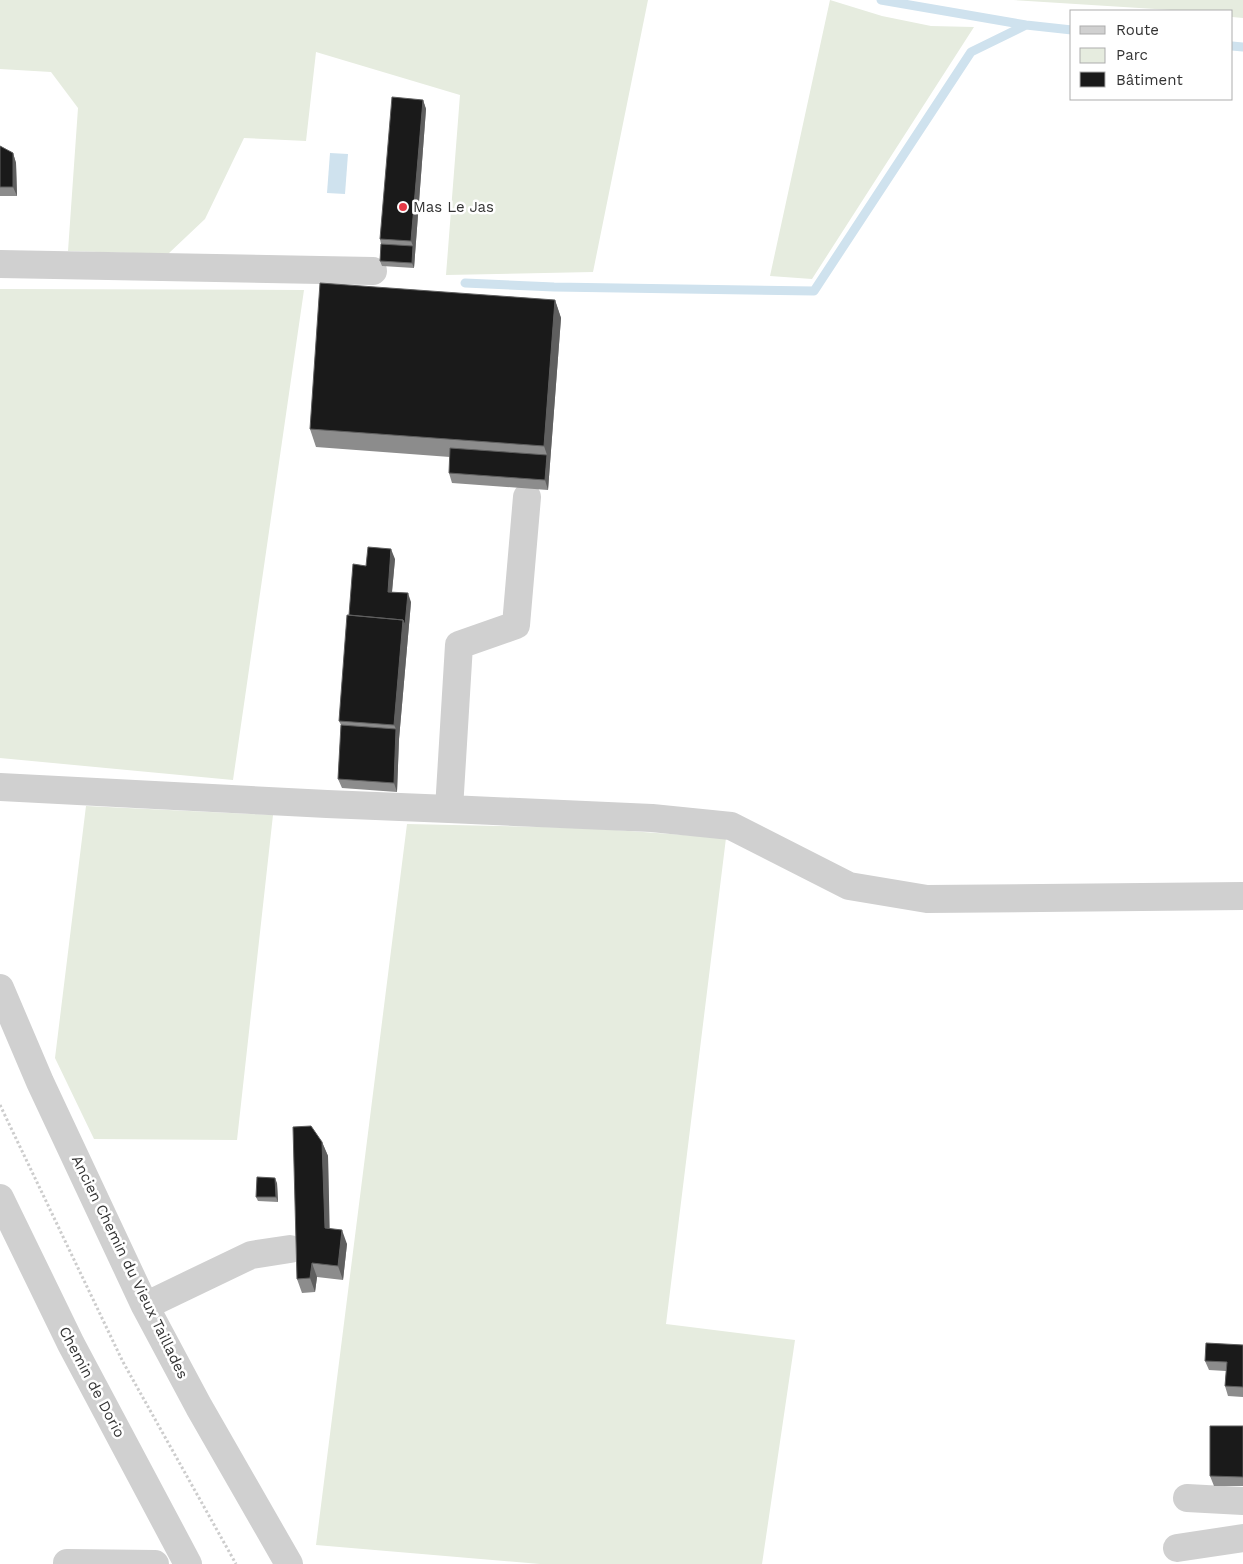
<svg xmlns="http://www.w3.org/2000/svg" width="1243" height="1564" viewBox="0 0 1243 1564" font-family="'Work Sans',sans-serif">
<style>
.green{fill:#e6ecdf}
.water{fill:#cfe2ee}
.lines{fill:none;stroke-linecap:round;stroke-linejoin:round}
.stream{stroke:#cfe2ee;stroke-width:9}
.path{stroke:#cdcdcd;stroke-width:3;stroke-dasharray:2.5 2.5;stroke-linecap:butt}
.minor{stroke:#d0d0d0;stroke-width:28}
.wall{fill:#8c8c8c}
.shaded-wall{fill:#5f5f5f}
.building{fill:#1a1a1a;stroke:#5f5f5f}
.poi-dot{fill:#e63946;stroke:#fff;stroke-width:2}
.labels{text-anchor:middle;stroke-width:5;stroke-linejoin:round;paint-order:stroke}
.poi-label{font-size:15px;fill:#333;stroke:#fff;text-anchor:start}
.street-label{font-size:15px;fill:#333;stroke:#fff}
</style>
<rect width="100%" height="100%" fill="#fff"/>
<path class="green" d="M 0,0 L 648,0 L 593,272 L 446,275 L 460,95 L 316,52 L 306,141 L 244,138 L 205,219 L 168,254 L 68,251 L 78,108 L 51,72 L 0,69 Z
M 830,0 L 882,16 L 931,26 L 974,27 L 812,279 L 770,276 Z
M 1013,0 L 1243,0 L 1243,18 L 1232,17 L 1232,11 L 1187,11 Z
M 0,289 L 304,290 L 233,780 L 0,758 Z
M 86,806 L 273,815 L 237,1140 L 94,1139 L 55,1058 Z
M 407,824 L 587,828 L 726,838 L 666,1324 L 795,1340 L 762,1564 L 540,1564 L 316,1545 Z"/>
<path class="water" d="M 330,153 L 348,154 L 345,194 L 327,193 Z"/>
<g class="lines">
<path class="stream" d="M 881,0 L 1026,25 L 1072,30
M 1232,46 L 1243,47
M 465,283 L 554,287 L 814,291 L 971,52 L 1026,25"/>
<path class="path" d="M 0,1105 L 123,1362 L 236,1564"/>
<path class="minor" d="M 0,264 L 373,271
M 0,787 L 327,804 L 449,809 L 459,645 L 516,625 L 527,497
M 449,809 L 652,818 L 731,826 L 849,886 L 927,899 L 1243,896
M 0,988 L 40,1082 L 145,1306 L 199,1407 L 289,1564
M 0,1198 L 71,1344 L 188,1564
M 145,1306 L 251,1255 L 290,1249
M 1187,1498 L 1243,1501
M 1177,1548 L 1243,1538
M 67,1564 L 67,1563 L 155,1564"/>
</g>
<path class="wall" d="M 423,100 L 426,109 L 414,268 L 382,266 L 380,261 L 381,244 L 380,239 Z
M 0,146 L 13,153 L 16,163 L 17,196 L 0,196 Z
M 555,300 L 561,318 L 548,490 L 452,483 L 449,473 L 450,457 L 316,447 L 310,429 Z
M 395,559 L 392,592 L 411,602 L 399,739 L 397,792 L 342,788 L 338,779 L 341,725 L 339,721 L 349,615 L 366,566 Z
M 322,1142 L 328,1156 L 329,1228 L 347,1244 L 343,1280 L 317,1277 L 315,1292 L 302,1293 L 297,1279 Z
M 277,1183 L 278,1202 L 258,1201 L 256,1197 Z
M 1243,1345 L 1243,1397 L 1228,1396 L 1225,1386 L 1226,1371 L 1209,1370 L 1205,1361 Z
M 1243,1426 L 1243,1486 L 1214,1486 L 1210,1476 Z"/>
<path class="shaded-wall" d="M 423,100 L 426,109 L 414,268 L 412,263 L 413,246 L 411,241 Z
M 13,153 L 16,163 L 17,196 L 13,187 Z
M 555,300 L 561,318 L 548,490 L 545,480 L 547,455 L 544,446 Z
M 391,549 L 395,559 L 391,602 L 388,592 Z
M 408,593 L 411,602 L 399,739 L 397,792 L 394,783 L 396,729 L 394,725 L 403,620 Z
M 322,1142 L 328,1156 L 330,1242 L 325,1228 Z
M 275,1178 L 277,1183 L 278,1202 L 276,1197 Z
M 342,1230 L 347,1244 L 343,1280 L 338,1266 Z
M 312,1263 L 317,1277 L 315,1292 L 310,1278 Z"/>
<path class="building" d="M 392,97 L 423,100 L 411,241 L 380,239 Z
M 0,146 L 13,153 L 13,187 L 0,187 Z
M 381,244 L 413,246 L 412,263 L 380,261 Z
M 320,283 L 555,300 L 544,446 L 310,429 Z
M 450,448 L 547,455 L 545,480 L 449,473 Z
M 368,547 L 391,549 L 388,592 L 408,593 L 405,625 L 403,620 L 349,615 L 353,564 L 366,566 Z
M 347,615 L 403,620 L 394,725 L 339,721 Z
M 341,725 L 396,729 L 394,783 L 338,779 Z
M 311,1126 L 322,1142 L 325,1228 L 342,1230 L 338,1266 L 312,1263 L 310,1278 L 297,1279 L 293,1127 Z
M 257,1177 L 275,1178 L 276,1197 L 256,1197 Z
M 1206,1343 L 1243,1345 L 1243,1387 L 1225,1386 L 1227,1362 L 1205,1361 Z
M 1210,1426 L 1243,1426 L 1243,1477 L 1210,1476 Z"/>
<circle class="poi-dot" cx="403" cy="207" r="5"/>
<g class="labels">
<g class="poi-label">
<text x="413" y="212">Mas Le Jas</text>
</g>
<g class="street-label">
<text transform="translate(130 1267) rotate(64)" y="5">Ancien Chemin du Vieux Taillades</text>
<text transform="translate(92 1382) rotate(62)" y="5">Chemin de Dorio</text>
</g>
</g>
<rect x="1070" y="10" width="162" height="90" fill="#ffffff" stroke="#adadad"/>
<rect x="1080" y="26" width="25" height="8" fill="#d0d0d0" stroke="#adadad"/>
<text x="1116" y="35" font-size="15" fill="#333333">Route</text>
<rect x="1080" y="48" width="25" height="15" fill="#e6ecdf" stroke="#adadad"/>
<text x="1116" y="60" font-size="15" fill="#333333">Parc</text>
<rect x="1080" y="72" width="25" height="15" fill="#1a1a1a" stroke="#adadad"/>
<text x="1116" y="85" font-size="15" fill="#333333">Bâtiment</text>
</svg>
